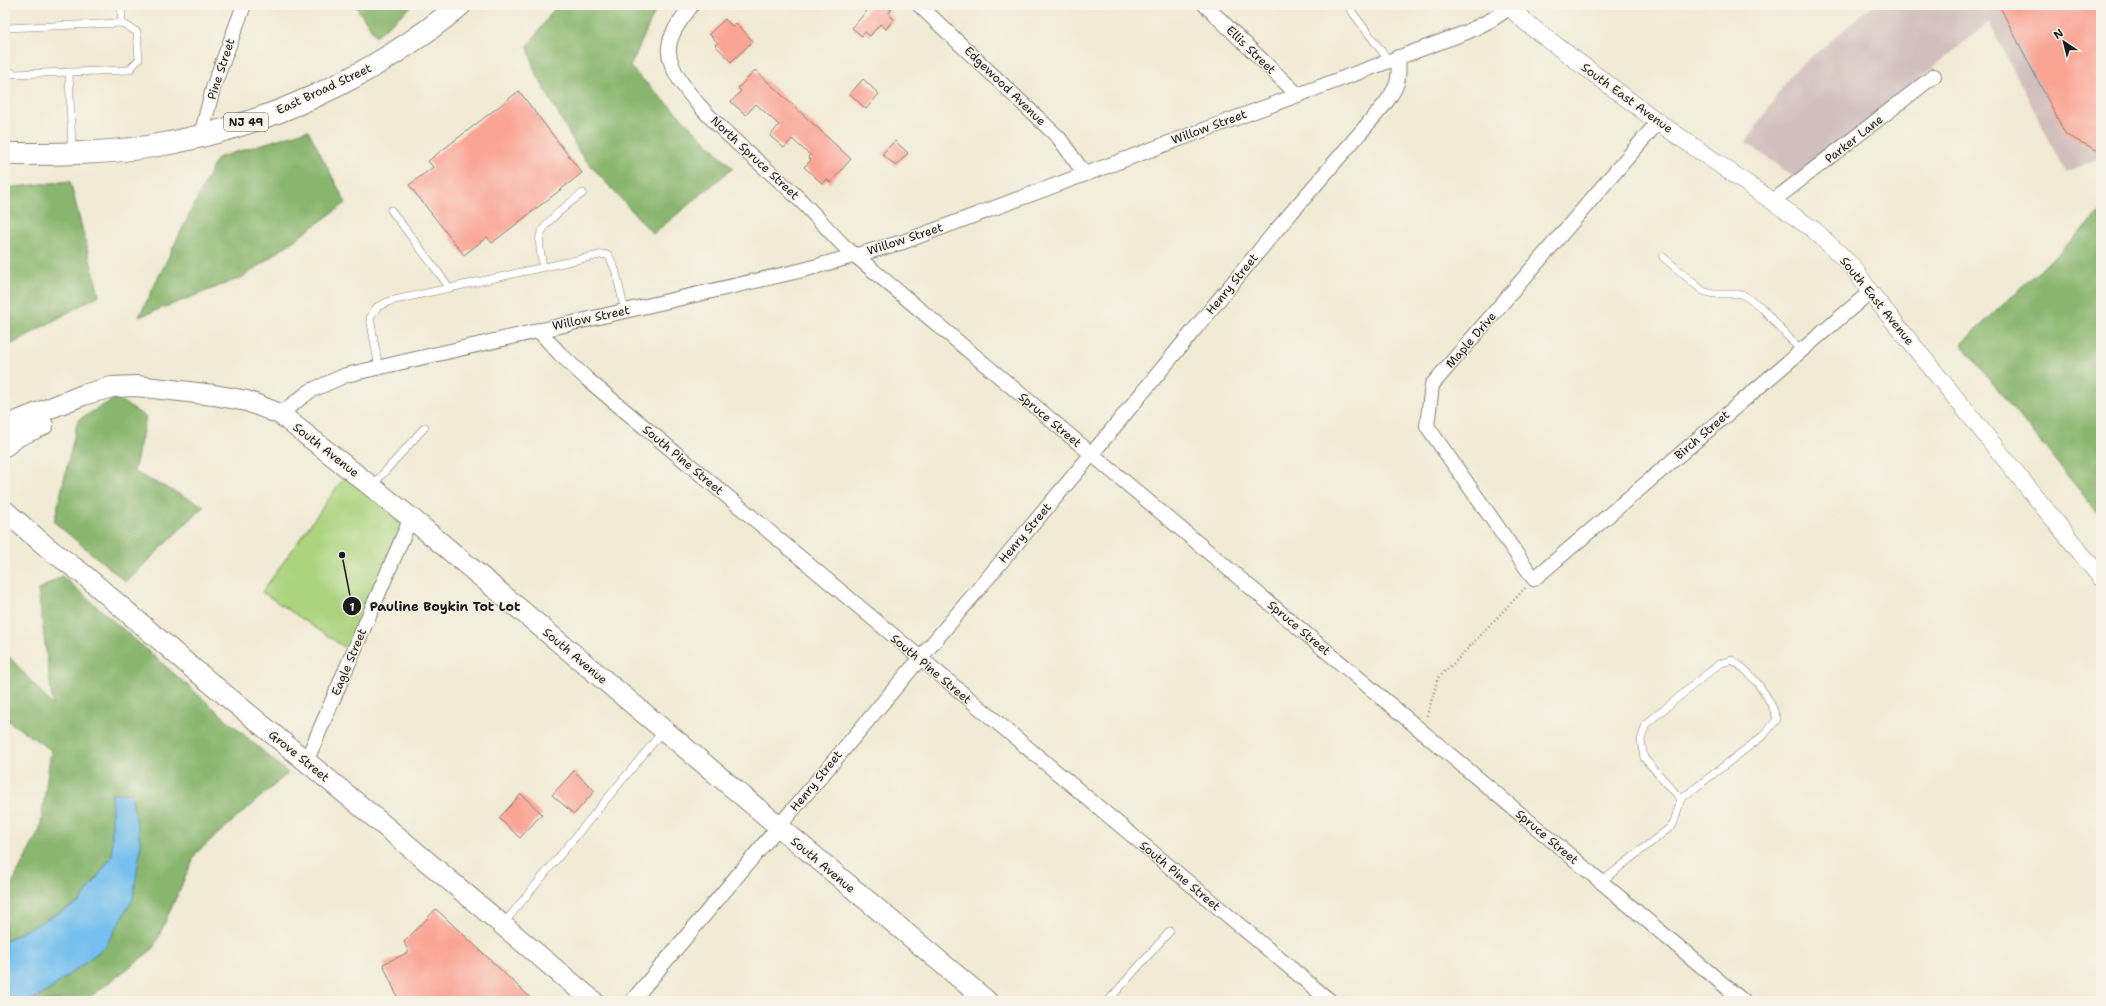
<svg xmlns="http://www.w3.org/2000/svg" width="2106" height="1006" viewBox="0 0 2106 1006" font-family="'Shantell Sans',sans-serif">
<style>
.industrial{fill:#d1bfbd}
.green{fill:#acd47f;stroke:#64784e}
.forest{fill:#89b66e;stroke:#526945}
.water{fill:#74c0ee;stroke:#486e85}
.building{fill:#faa494}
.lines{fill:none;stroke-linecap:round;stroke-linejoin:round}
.service-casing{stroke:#868378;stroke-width:8}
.minor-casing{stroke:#868378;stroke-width:16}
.tertiary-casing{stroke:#868378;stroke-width:18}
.secondary-casing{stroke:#868378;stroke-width:22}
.trunk-casing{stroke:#868378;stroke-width:24}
.path{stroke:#868378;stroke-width:2.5;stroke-dasharray:1 3;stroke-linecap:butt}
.service{stroke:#fff;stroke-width:7}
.minor{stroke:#fff;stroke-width:14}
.tertiary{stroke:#fff;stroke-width:17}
.secondary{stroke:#fff;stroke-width:20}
.trunk{stroke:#fff;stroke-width:22}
.labels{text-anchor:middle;stroke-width:3;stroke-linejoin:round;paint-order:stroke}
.shield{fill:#f7f3e8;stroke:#5e5c59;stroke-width:1}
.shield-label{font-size:11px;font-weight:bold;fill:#1c1c1c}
.street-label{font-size:12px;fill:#1c1c1c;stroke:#f7f3e8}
.leader{fill:none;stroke:#1c1c1c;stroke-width:1.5}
.callout-dot{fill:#1c1c1c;stroke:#f7f3e8;stroke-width:1.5}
.mark-label{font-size:12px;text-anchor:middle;font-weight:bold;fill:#fff}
.callout-label{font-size:13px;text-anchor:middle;font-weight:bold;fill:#1c1c1c;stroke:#f7f3e8;stroke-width:3;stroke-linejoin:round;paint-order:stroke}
</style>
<rect width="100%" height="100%" fill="#f7f3e8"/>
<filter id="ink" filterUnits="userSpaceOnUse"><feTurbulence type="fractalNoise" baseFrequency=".025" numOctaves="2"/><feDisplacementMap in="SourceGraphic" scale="8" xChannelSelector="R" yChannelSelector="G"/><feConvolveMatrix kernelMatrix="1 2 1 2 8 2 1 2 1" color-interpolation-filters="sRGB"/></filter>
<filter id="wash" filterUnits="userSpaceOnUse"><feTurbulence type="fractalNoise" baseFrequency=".012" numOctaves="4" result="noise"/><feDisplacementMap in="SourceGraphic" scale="16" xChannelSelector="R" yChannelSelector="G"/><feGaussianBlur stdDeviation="0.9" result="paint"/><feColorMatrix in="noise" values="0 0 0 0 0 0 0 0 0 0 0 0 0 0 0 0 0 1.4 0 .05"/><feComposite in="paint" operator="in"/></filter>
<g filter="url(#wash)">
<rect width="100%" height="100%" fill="#f1ead4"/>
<path class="industrial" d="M 1873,5 L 2101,5 L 2101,157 L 2066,173 L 1989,22 L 1796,179 L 1746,142 L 1792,73 Z"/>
<path class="green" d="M 350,469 L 411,518 L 353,653 L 262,592 Z"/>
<path class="forest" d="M 355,5 L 413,5 L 376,36 Z
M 557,5 L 658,5 L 630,67 L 733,168 L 653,234 L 581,155 L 534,70 L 528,46 Z
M 308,130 L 346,203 L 243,277 L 139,317 L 217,158 Z
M 70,181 L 99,295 L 5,348 L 5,188 Z
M 2101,213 L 2101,517 L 1961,344 Z
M 116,398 L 146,417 L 134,472 L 204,506 L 126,582 L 54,522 L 78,420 Z
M 62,576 L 288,773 L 196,853 L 153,949 L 85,1001 L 29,1001 L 45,993 L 105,947 L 131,794 L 112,794 L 112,856 L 80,902 L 5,941 L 5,898 L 40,829 L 51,750 L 5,719 L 5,652 L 53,706 L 38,590 Z"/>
<path class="water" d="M 131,793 L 141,846 L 133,899 L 105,947 L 45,993 L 29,1001 L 5,1001 L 5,941 L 80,902 L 112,856 L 112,794 Z"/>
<g id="blocks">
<path class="building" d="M 872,5 L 885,5 L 891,10 L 888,14 L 894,19 L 886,29 L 880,24 L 870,36 L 865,32 L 862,36 L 852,28 Z
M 1999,5 L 2101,5 L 2101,152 L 2066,135 Z
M 725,19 L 732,26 L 736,23 L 753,41 L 731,62 L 715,45 L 718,43 L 709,34 Z
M 755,70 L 851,159 L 830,183 L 827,179 L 823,184 L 804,167 L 811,160 L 808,157 L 810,155 L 792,139 L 784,148 L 770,136 L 779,125 L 756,104 L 746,115 L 731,102 L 741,91 L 738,88 Z
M 863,79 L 879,94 L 866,109 L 850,94 Z
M 519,91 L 582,173 L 492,243 L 487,237 L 464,255 L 409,185 L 433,167 L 428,161 Z
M 895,141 L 908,153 L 896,166 L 882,154 Z
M 574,771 L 595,791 L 574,814 L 552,795 Z
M 521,794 L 542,814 L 520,838 L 499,818 Z
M 436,909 L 534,1001 L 399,1001 L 383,964 L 409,952 L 404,942 Z"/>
</g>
</g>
<g filter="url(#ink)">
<use href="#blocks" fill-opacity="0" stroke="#868378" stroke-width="1"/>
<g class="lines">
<defs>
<path id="service" d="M 1347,5 L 1389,61
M 5,28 L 122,23
M 5,66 L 13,74 L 129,70 L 139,59 L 137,32 L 122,23 L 121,5
M 69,72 L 72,151
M 391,210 L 450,288
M 1663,257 L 1703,291 L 1713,294 L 1742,294 L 1761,307 L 1801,351
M 543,267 C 542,258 538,245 540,236 C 543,222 572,201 583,193
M 379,368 L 370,318 L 377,307 L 390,301 L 604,254 L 609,256 L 615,269 L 625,311
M 372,486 L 425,427
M 1601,882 L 1673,825 L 1681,799 L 1644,758 L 1641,740 L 1646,724 L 1719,664 L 1732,660 C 1752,672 1770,697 1777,719 L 1764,735 L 1681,799
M 504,923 L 663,731
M 1108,1001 L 1170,931"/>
<path id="minor" d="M 692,5 C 682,18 667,36 669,53 C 673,96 762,163 794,194 C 811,210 827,229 844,246 L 1743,1001
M 919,5 L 1059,138 L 1084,173
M 1205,5 L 1297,94
M 1658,122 L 1432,385 L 1427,426 L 1534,579 L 1870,292
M 201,135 L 214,85 L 244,5
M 1773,201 L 1934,76
M 538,330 L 560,354 L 587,379 L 1330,1001
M 280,414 L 310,391 L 346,375 L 803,270 L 903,242 L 1467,32 L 1491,20 L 1514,5
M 306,762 L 411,518
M 632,1001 L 1091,455 L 1273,234 L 1385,104 C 1398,86 1400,80 1398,57"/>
<path id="tertiary" d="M 1507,5 L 1529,25 L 1658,122 L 1814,230 L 1853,267 L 1870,292 L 2101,578"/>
<path id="secondary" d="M 5,426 L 83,395 L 112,387 L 137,386 L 214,395 L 247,401 L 280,414 L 411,518 L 987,1001
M 5,446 L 18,436 L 43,425
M 5,511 L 48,548 L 83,574 L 190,666 L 380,822 L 593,1001"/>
<path id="trunk" d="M 5,154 C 52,154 100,154 147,147 C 261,129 371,79 460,5"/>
</defs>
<use href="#service" class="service-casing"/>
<use href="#minor" class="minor-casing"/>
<use href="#tertiary" class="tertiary-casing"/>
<use href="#secondary" class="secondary-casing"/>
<use href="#trunk" class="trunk-casing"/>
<path class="path" d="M 1427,716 L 1438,678 L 1456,661 L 1525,588"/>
<use href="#service" class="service"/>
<use href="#minor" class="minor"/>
<use href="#tertiary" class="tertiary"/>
<use href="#secondary" class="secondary"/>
<use href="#trunk" class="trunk"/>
</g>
</g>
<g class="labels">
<rect class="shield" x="224" y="113" width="44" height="18" rx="3"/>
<g class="shield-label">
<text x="246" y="126">NJ 49</text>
</g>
<g class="street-label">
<text transform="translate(1251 50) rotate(44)" y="4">Ellis Street</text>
<text transform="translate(221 69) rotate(-72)" y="4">Pine Street</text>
<text transform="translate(1005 86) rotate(44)" y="4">Edgewood Avenue</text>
<text transform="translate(324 89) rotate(-25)" y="4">East Broad Street</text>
<text transform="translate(1627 98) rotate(36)" y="4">South East Avenue</text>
<text transform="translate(1209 127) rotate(-20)" y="4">Willow Street</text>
<text transform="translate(1854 139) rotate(-38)" y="4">Parker Lane</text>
<text transform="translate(755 158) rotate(43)" y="4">North Spruce Street</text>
<text transform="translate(905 239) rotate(-18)" y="4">Willow Street</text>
<text transform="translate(1232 284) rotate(-51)" y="4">Henry Street</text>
<text transform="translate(1877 301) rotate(51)" y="4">South East Avenue</text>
<text transform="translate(591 318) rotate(-12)" y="4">Willow Street</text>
<text transform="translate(1471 340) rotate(-49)" y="4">Maple Drive</text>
<text transform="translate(1050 420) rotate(40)" y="4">Spruce Street</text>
<text transform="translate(1702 435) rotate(-41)" y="4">Birch Street</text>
<text transform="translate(326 450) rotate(38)" y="4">South Avenue</text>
<text transform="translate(683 460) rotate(40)" y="4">South Pine Street</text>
<text transform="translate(1025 533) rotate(-50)" y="4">Henry Street</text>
<text transform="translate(1299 628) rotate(40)" y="4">Spruce Street</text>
<text transform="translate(575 656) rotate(40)" y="4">South Avenue</text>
<text transform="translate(349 662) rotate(-67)" y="4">Eagle Street</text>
<text transform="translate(931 669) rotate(40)" y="4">South Pine Street</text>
<text transform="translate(299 756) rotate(39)" y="4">Grove Street</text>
<text transform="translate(816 781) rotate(-51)" y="4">Henry Street</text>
<text transform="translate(1547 837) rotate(40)" y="4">Spruce Street</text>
<text transform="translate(823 865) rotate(40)" y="4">South Avenue</text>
<text transform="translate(1180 876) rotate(40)" y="4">South Pine Street</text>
</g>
</g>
<path class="leader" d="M342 555L352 606"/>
<g class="callout-dot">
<circle cx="342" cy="555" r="4"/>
<circle cx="352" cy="606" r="10"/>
</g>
<g class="mark-label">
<text x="352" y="611">1</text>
</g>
<g class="callout-label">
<text x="445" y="611">Pauline Boykin Tot Lot</text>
</g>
<rect width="2106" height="1006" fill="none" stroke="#f7f3e8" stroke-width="20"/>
<g transform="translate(2064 42) rotate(325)" stroke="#f7f3e8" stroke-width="3" paint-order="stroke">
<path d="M0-3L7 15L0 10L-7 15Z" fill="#1c1c1c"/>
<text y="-6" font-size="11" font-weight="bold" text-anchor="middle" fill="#1c1c1c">N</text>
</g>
</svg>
